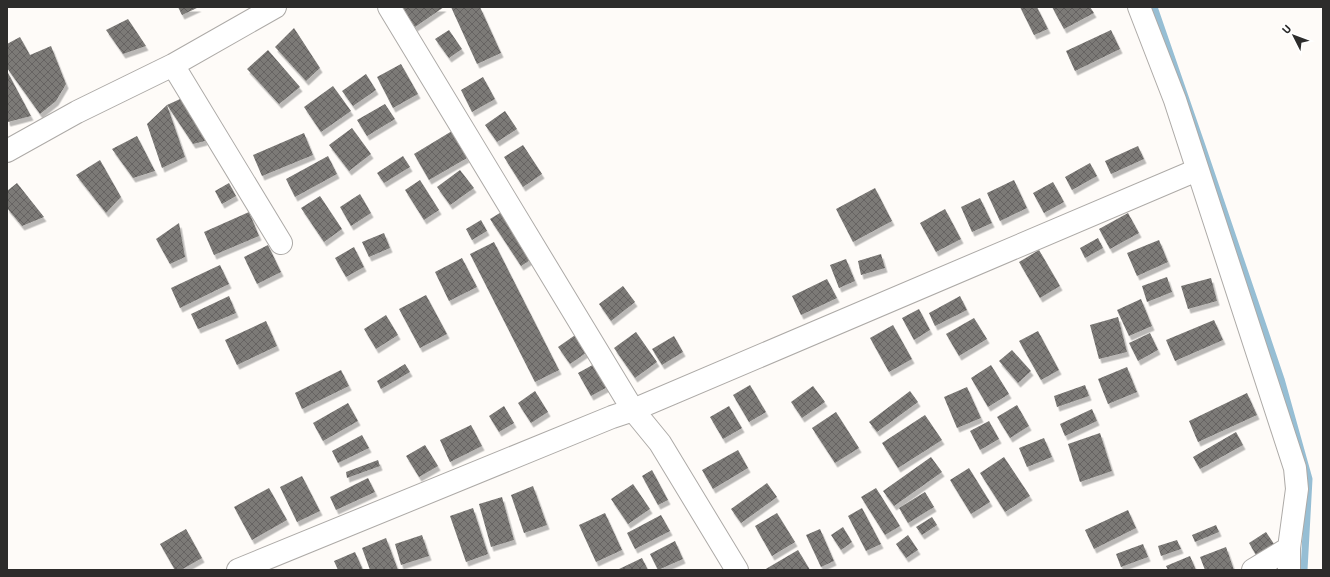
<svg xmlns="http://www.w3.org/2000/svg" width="1330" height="577" viewBox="0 0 1330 577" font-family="'IBM Plex Sans',sans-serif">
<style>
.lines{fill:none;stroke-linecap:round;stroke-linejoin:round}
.stream{stroke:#96bed4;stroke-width:7}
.building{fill:url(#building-cross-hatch);filter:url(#shadow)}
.street-casing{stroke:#adaaa7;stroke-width:24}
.street{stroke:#fff;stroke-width:22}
</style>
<defs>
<pattern id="building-cross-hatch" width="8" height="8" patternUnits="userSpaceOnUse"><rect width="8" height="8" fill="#7c7a77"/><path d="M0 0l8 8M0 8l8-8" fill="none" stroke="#666462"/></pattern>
<filter id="shadow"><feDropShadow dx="2.5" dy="4.5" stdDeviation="0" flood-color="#0004"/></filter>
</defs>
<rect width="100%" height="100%" fill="#fefbf8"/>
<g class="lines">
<path class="stream" d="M 1154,7 L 1202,146 L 1281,379 L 1309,479 L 1304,570"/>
</g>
<path class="building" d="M 178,7 L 199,7 L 182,15 Z
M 401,7 L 444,7 L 415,27 Z
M 451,7 L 480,7 L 501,53 L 477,64 Z
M 1020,7 L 1037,7 L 1048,29 L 1034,35 Z
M 1052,7 L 1090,7 L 1094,13 L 1064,29 Z
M 128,19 L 146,46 L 123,54 L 106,30 Z
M 294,28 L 320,68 L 306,81 L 275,47 Z
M 449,30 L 462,49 L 449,58 L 435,39 Z
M 1111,30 L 1120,49 L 1075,71 L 1066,51 Z
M 20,37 L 30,55 L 51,46 L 66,84 L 56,101 L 40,114 L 7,68 L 7,44 Z
M 268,50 L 300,87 L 279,104 L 247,69 Z
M 401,64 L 418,94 L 393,108 L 377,77 Z
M 7,71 L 31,116 L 8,122 L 7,120 Z
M 366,74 L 376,90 L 353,106 L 342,91 Z
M 483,77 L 495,99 L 472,112 L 461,90 Z
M 333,86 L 351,111 L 321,132 L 304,107 Z
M 191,94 L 205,141 L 193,144 L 167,105 Z
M 385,104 L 395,119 L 367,136 L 357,120 Z
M 167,105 L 185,157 L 162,168 L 147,124 Z
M 505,111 L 517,129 L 497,142 L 485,125 Z
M 352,128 L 371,154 L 349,171 L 329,145 Z
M 452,131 L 467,158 L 429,180 L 414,154 Z
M 304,133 L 313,155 L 262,176 L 253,155 Z
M 137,136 L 155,171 L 133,178 L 112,149 Z
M 523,145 L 542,174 L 523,187 L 504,157 Z
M 1138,146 L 1144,159 L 1111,174 L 1105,161 Z
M 328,156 L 337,174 L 295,197 L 286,179 Z
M 403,156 L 410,167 L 384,183 L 377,173 Z
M 100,160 L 121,197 L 106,213 L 76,175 Z
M 1090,163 L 1097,176 L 1072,190 L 1065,177 Z
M 460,170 L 474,188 L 450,205 L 437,187 Z
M 420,180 L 439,210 L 424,220 L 405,190 Z
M 1014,180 L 1027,208 L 1000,221 L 987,193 Z
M 1053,182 L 1064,202 L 1044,213 L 1033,193 Z
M 17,183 L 44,217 L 22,226 L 7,208 L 7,191 Z
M 229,183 L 236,196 L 222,204 L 215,191 Z
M 875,188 L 892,221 L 853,242 L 836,209 Z
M 360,194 L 371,213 L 351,226 L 340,207 Z
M 320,196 L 342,229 L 324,242 L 301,208 Z
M 980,198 L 992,223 L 972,232 L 961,207 Z
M 508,208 L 538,255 L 521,266 L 490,219 Z
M 945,209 L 961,239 L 936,252 L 920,223 Z
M 249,212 L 259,236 L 214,255 L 204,232 Z
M 1128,213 L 1139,233 L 1110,249 L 1099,229 Z
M 481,220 L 487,231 L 472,240 L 466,229 Z
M 179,223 L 185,257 L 170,264 L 156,239 Z
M 384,233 L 390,248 L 369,257 L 362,242 Z
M 1098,238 L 1103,248 L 1085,258 L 1080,248 Z
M 1159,240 L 1168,262 L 1137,276 L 1127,253 Z
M 494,242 L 559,370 L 535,382 L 470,254 Z
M 268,245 L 281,272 L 257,284 L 244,257 Z
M 354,247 L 364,267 L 346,277 L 335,258 Z
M 1039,250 L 1060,286 L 1040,298 L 1019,262 Z
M 881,254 L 885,268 L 861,275 L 858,261 Z
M 462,258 L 477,287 L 449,301 L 435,272 Z
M 846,259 L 855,281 L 839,288 L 830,265 Z
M 220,265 L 229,284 L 180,308 L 171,288 Z
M 1167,277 L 1172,292 L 1147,302 L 1142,286 Z
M 1211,278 L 1217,301 L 1188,309 L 1181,286 Z
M 827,279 L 837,298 L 801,315 L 792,296 Z
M 623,286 L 635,302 L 611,321 L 599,304 Z
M 426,295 L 447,334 L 420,348 L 399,309 Z
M 229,296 L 236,313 L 198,329 L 191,314 Z
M 960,296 L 967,310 L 935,326 L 929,313 Z
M 1141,299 L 1152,326 L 1129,336 L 1117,310 Z
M 919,309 L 930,330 L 914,340 L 902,318 Z
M 386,315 L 398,335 L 376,349 L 364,329 Z
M 1118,317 L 1127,352 L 1099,359 L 1090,325 Z
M 974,318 L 987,339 L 959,356 L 946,334 Z
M 1214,320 L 1223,340 L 1175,361 L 1166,340 Z
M 266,321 L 277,346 L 237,365 L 225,340 Z
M 893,325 L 912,359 L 889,372 L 870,338 Z
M 581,331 L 593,348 L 570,364 L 558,347 Z
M 1038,331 L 1059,370 L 1041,380 L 1019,341 Z
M 636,332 L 657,362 L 635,378 L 614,348 Z
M 1150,333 L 1158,350 L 1138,361 L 1129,343 Z
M 674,336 L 683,352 L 662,365 L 652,349 Z
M 1012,350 L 1031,371 L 1018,383 L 999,361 Z
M 598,362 L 611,385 L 591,396 L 578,373 Z
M 405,364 L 410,372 L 381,389 L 377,381 Z
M 991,365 L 1009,394 L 988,407 L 971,378 Z
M 1127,367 L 1137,392 L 1108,404 L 1098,379 Z
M 341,370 L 349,386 L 302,409 L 295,393 Z
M 750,385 L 766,412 L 749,422 L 733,395 Z
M 1085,385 L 1089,396 L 1057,407 L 1054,396 Z
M 813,386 L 825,402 L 802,418 L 791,402 Z
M 967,387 L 981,418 L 957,428 L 944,397 Z
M 535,391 L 548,412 L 531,423 L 518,403 Z
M 910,391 L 918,402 L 877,432 L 869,422 Z
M 1247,393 L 1257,415 L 1198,442 L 1189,421 Z
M 348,403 L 358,421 L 323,441 L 313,423 Z
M 1017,405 L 1029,426 L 1010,438 L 997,417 Z
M 504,406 L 514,423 L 499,432 L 489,416 Z
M 729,406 L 742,428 L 723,439 L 710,417 Z
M 1092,409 L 1097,421 L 1065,436 L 1060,424 Z
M 836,412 L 859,448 L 835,463 L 812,428 Z
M 925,415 L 942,440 L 898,468 L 882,443 Z
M 989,421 L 999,439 L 980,450 L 970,431 Z
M 471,425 L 482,446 L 450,462 L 440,440 Z
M 1236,432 L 1243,445 L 1200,469 L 1193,457 Z
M 1100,433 L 1112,471 L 1080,482 L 1068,444 Z
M 362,435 L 369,448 L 338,463 L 332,451 Z
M 1044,438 L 1052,457 L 1027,467 L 1019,448 Z
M 425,445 L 438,466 L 419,477 L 406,456 Z
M 738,450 L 748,468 L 713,489 L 702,470 Z
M 931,457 L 942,472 L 894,506 L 883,491 Z
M 1004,457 L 1030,496 L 1005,512 L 980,473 Z
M 378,460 L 380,466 L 347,478 L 346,472 Z
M 969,468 L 990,502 L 971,514 L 950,480 Z
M 652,470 L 668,500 L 658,505 L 642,476 Z
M 302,476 L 320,511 L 297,522 L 280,487 Z
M 368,478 L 375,492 L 336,510 L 330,497 Z
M 767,483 L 777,497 L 741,523 L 731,509 Z
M 633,484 L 650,509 L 628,524 L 611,499 Z
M 533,486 L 547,525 L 524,533 L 511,495 Z
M 269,488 L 287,520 L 252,540 L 234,507 Z
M 876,488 L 900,526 L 885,535 L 861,497 Z
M 925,492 L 934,507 L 908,523 L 899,508 Z
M 502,497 L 514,540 L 491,547 L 479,504 Z
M 473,508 L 488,554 L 466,562 L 450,516 Z
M 862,508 L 881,544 L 866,551 L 848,516 Z
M 1128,510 L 1136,528 L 1094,549 L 1085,530 Z
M 605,513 L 622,550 L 596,562 L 579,525 Z
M 777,513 L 795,542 L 772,556 L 755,526 Z
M 661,515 L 670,531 L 635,549 L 627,533 Z
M 932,517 L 937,525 L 922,535 L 916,527 Z
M 1216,525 L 1219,532 L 1195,542 L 1192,535 Z
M 843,527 L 852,542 L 841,550 L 831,535 Z
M 186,529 L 202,558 L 181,570 L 175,570 L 160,544 Z
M 820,529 L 834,561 L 821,567 L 806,535 Z
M 1266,532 L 1274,544 L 1256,555 L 1249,543 Z
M 422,535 L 429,556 L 401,565 L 395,544 Z
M 908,535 L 918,550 L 906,558 L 896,544 Z
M 386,538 L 398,570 L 370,570 L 362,548 Z
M 1177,540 L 1181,549 L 1161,556 L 1158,546 Z
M 675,541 L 683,559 L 658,570 L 650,554 Z
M 1143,544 L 1148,557 L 1121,567 L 1116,554 Z
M 1226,547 L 1234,570 L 1205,570 L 1200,557 Z
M 798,550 L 810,570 L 764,570 Z
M 355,552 L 363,570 L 338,570 L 334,561 Z
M 1190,556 L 1196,570 L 1168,570 L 1166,566 Z
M 642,558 L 648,570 L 617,570 Z"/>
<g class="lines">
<defs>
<path id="street" d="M 389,7 L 633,410 L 660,443 L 737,570
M 1139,7 L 1175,100 L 1295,468 L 1297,489 L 1289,548 L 1289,570
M 173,65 L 281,243
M 7,151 L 77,112 L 173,65 L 275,7
M 238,570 L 612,417 L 633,410 L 1197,170
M 1253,570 L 1289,548"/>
</defs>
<use href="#street" class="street-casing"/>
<use href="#street" class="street"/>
</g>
<rect width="1330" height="577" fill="none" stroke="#2d2c2b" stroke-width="16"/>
<g transform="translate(1294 36) rotate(312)" stroke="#ffffff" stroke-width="3" paint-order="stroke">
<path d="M0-3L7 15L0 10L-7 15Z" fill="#2d2c2b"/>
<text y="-6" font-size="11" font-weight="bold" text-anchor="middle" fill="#2d2c2b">U</text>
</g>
</svg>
